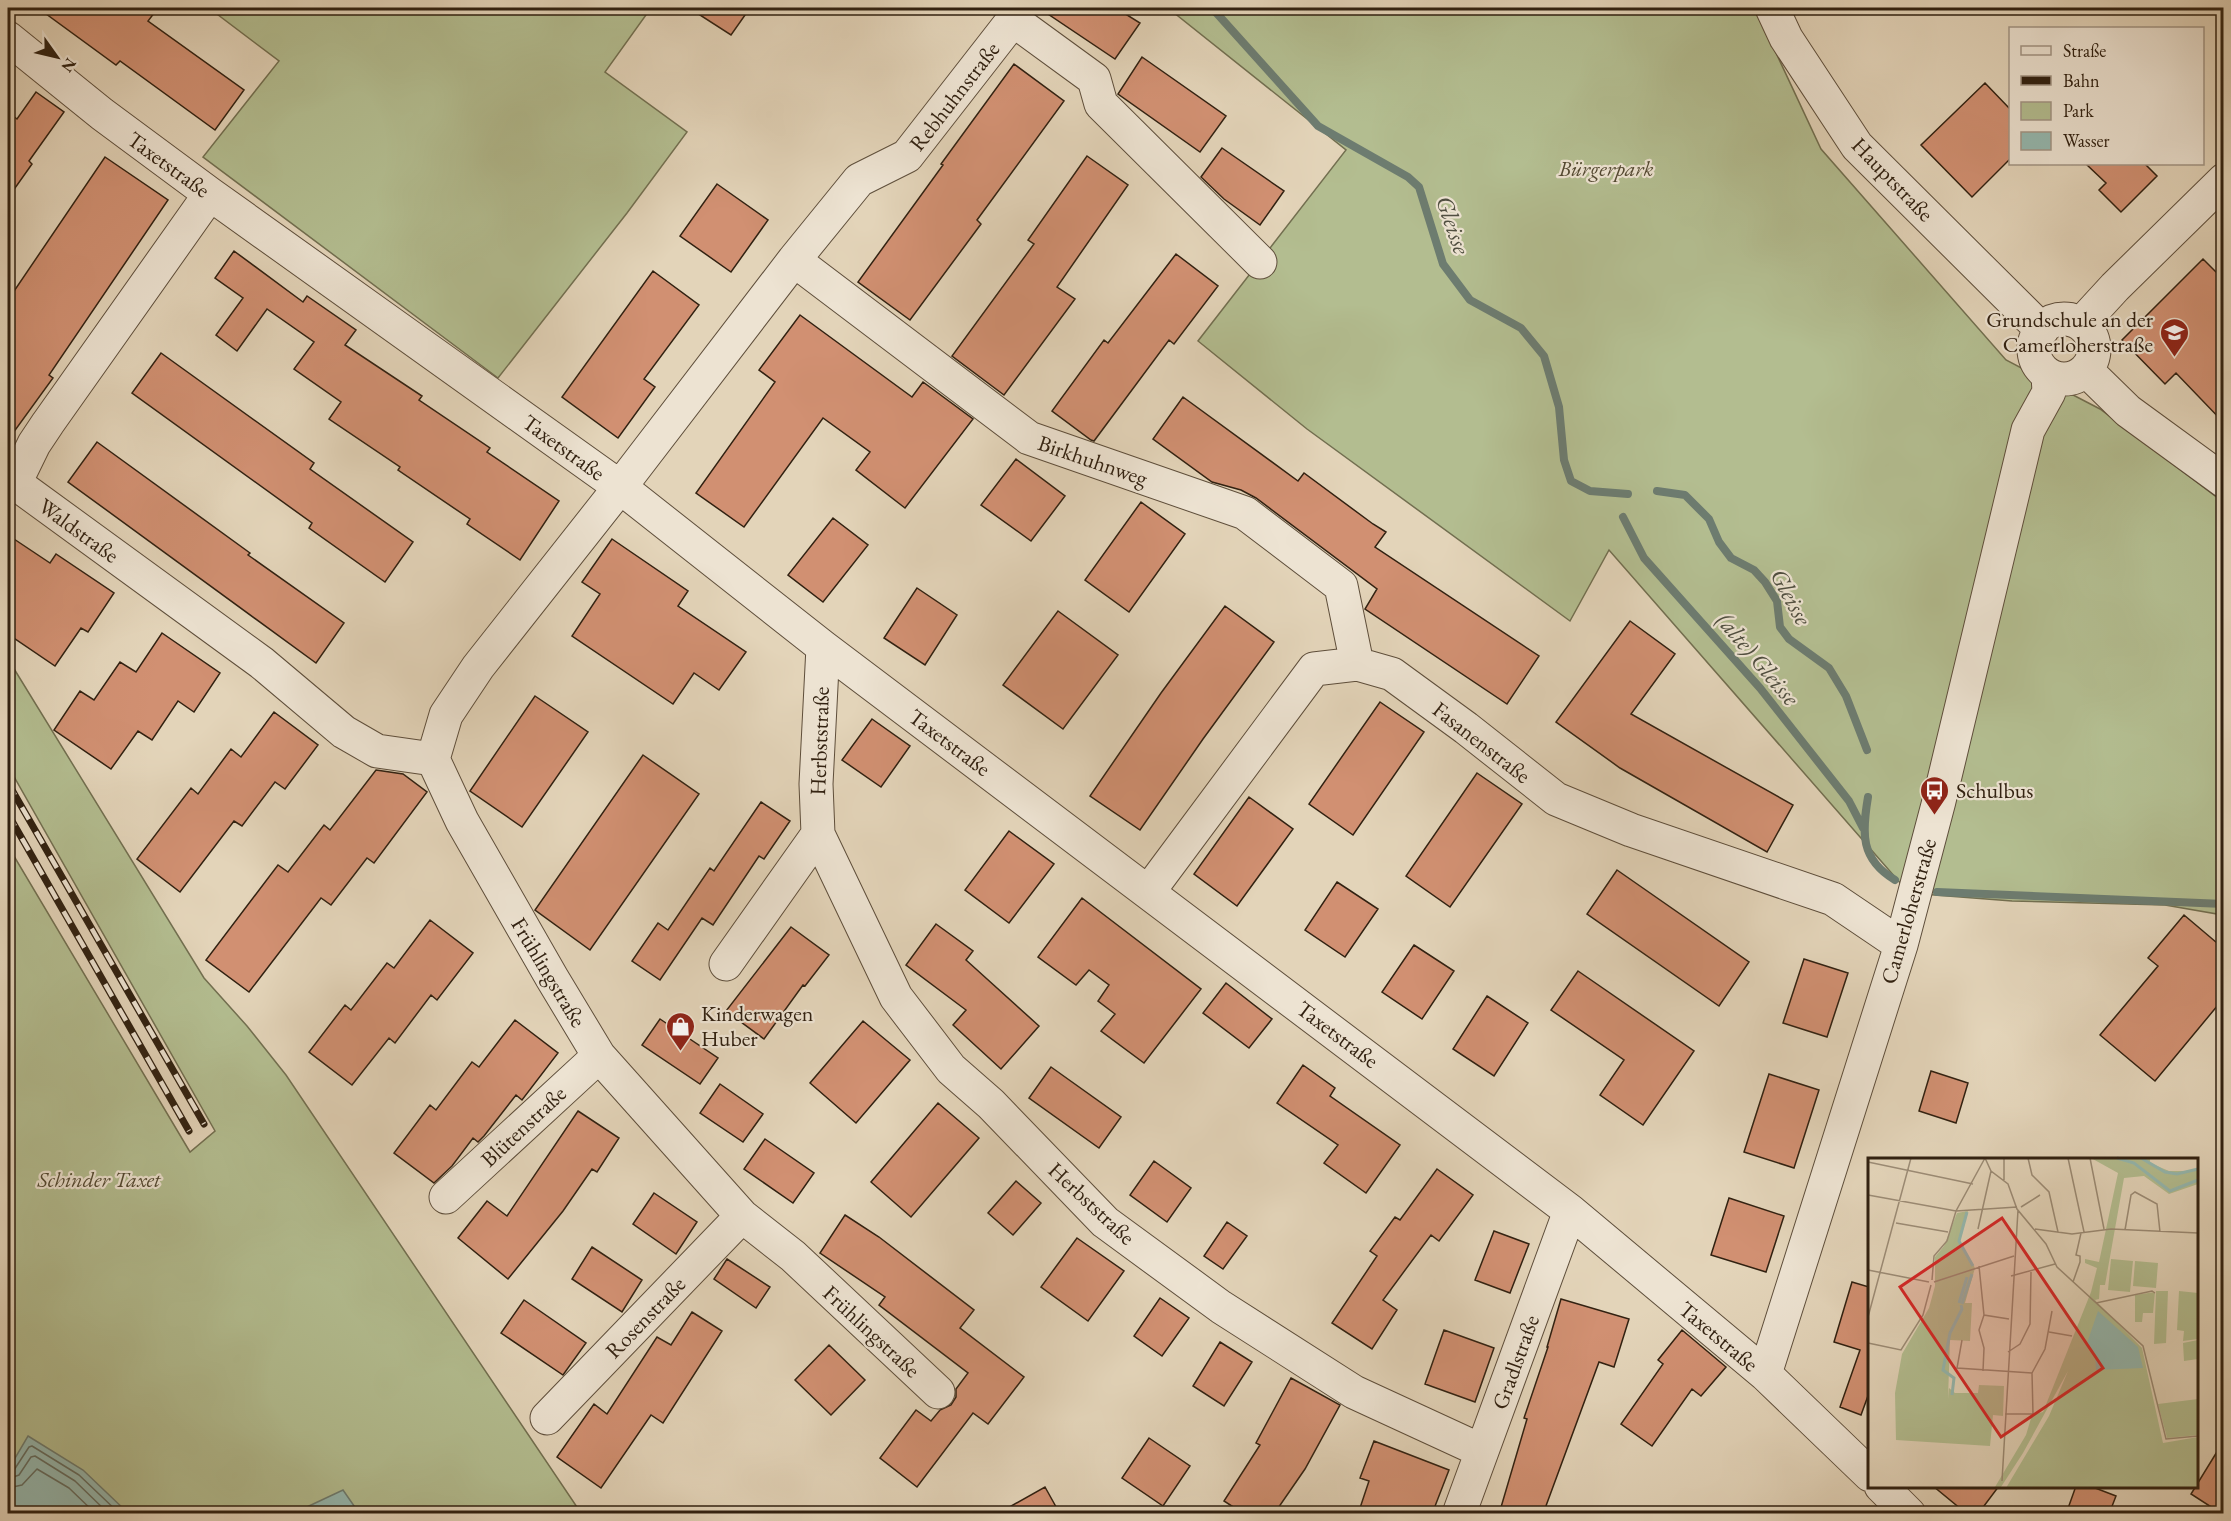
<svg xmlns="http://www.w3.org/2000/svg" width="2231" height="1521" viewBox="0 0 2231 1521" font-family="'EB Garamond',serif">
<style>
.green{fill:#b3bd90;stroke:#726f50;stroke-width:1.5}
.water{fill:#95b8af;stroke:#6d7c70;stroke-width:1.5}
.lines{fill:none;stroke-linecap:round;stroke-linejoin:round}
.shore{stroke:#636c60;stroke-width:1.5}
.stream{stroke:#6d7c70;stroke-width:8}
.building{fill:#d19072;stroke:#312111;stroke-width:1.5}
.minor-casing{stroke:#5e4e3b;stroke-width:35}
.minor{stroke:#ede3d2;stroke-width:33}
.rail-casing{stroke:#312111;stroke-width:7}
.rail{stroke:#ede3d2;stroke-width:4.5;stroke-dasharray:14;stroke-linecap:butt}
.labels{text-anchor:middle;stroke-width:4.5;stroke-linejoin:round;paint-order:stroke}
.street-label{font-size:22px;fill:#312111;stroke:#ede3d2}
.park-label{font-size:22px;font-style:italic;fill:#524831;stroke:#ede3d2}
.poi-label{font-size:22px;fill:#312111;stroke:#ede3d2;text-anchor:start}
.water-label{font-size:24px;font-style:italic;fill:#4f4e40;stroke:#ede3d2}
.inset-river{fill:none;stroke:#95b8af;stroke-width:3}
.inset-road{fill:none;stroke:#9c8c76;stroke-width:1.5}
.view{fill:#d62828;fill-opacity:0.15;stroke:#d62828;stroke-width:3}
.inset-edge{fill:none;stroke:#312111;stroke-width:3}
</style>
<rect width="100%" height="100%" fill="#e3d4b9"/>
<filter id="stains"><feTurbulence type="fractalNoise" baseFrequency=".00333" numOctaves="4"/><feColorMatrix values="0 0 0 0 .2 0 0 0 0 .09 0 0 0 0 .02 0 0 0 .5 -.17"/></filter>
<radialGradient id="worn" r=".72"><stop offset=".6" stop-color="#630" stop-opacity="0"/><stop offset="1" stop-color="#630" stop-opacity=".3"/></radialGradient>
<path class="green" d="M 209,8 L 651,8 L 605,72 L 687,132 L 627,213 L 498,378 L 203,157 L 279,61 Z
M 1168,8 L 1755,8 L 1821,149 L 2006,360 L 2100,409 L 2223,502 L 2223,915 L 2165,905 L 2012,901 L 1909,893 L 1609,550 L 1570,621 L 1307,429 L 1198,341 L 1346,150 Z
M 8,659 L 204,978 L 247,1026 L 286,1075 L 581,1513 L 8,1513 L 8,846 L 190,1152 L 215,1131 L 8,766 Z"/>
<path class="water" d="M 28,1436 L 83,1470 L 128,1513 L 8,1513 L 8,1470 Z
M 343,1490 L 359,1513 L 294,1513 Z"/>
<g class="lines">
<path class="shore" d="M 8,1472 L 14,1470 L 29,1447 L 32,1446 L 79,1475 L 120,1514
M 8,1479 L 19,1475 L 31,1457 L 35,1456 L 75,1481 L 109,1514
M 8,1488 L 22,1485 L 37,1469 L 69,1488 L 96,1514"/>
<path class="stream" d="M 1212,8 L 1318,126 L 1408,177 L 1419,187 L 1443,264 L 1470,300 L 1521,328 L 1544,356 L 1559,407 L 1564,460 L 1571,481 L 1590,491 L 1628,494
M 1657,491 L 1685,495 L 1709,519 L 1719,542 L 1731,558 L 1754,570 L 1765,582 L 1777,601 L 1780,627 L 1789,639 L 1829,668 L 1846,696 L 1867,750
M 1623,517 L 1644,558 L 1760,688 L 1849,801 L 1863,828
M 1868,797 C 1862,833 1860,859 1895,880
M 1937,892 L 2224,904"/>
</g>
<path class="building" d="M 38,8 L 158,8 L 148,21 L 244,90 L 215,130 L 120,61 L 116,65 Z
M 689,8 L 750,8 L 731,35 Z
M 1039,8 L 1116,8 L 1140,23 L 1115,59 Z
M 1142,57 L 1226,116 L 1200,152 L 1118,94 Z
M 1014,64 L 1064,101 L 977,220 L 981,224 L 910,320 L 858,282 L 943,165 L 941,164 Z
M 1985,83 L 2010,109 L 2010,159 L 1972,197 L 1921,145 Z
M 36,92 L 64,112 L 29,161 L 32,164 L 8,198 L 8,112 L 17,119 Z
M 1222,148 L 1284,191 L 1260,225 L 1224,199 L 1201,177 Z
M 1087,156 L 1128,185 L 1057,287 L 1075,299 L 1004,395 L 952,356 L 1034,244 L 1028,240 Z
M 105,157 L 168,200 L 49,375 L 53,378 L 8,440 L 8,300 Z
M 2086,164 L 2145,164 L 2157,176 L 2121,212 L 2099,190 L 2106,183 Z
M 717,184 L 768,220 L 731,272 L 680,236 Z
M 234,251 L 303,302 L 307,296 L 356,330 L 345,345 L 422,396 L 419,400 L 490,448 L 487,452 L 559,501 L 520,560 L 467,524 L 470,519 L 398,470 L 400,467 L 329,419 L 341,402 L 294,369 L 314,342 L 267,309 L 237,351 L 216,335 L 243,298 L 215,278 Z
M 1176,254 L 1218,286 L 1174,344 L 1169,340 L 1094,441 L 1091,440 L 1052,411 L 1104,340 L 1108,343 Z
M 2203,259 L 2223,279 L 2223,422 L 2176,373 L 2165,384 L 2122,340 Z
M 653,271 L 699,305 L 644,379 L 655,387 L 618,438 L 562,397 Z
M 800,315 L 912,397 L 923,382 L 973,419 L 905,508 L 856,470 L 870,452 L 823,418 L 744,527 L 696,493 L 775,382 L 759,370 Z
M 161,353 L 314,463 L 310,469 L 413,542 L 385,582 L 309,528 L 312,523 L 132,393 Z
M 1183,397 L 1298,481 L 1304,473 L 1373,524 L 1386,532 L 1375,547 L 1539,656 L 1507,704 L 1365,609 L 1377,589 L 1256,498 L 1241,490 L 1212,482 L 1153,439 Z
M 97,442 L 250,553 L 248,555 L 344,623 L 316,663 L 68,482 Z
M 1016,459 L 1065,496 L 1031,541 L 981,505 Z
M 1141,502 L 1185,534 L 1129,612 L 1085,580 Z
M 833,518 L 868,545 L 823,602 L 788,575 Z
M 8,535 L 50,563 L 56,554 L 114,593 L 88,632 L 81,628 L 55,666 L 8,634 Z
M 612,539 L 688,591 L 678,606 L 746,652 L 719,690 L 694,673 L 673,704 L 572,636 L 600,594 L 582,582 Z
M 917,588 L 957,615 L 925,665 L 884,638 Z
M 1225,606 L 1274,642 L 1203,739 L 1140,830 L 1090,796 L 1161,693 Z
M 1058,611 L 1118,655 L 1063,729 L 1003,685 Z
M 1630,621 L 1675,654 L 1631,714 L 1793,805 L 1767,852 L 1620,768 L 1556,722 Z
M 162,633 L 220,673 L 194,712 L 178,701 L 152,740 L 138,731 L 111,769 L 54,730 L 80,691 L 94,700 L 120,662 L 136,672 Z
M 535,696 L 588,732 L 522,827 L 470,791 Z
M 1380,702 L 1424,732 L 1353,835 L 1309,804 Z
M 274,712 L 318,745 L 285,789 L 275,782 L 242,826 L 234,821 L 180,892 L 137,859 L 191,788 L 198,794 L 231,749 L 241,757 Z
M 872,719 L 910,746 L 881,787 L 842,760 Z
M 643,755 L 699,794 L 590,950 L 535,910 Z
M 376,770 L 403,774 L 427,792 L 374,863 L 367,858 L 331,905 L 321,898 L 249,992 L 206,960 L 278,865 L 288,872 L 324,825 L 330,830 Z
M 1477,773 L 1522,804 L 1450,907 L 1406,876 Z
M 1249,797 L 1293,829 L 1237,906 L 1194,874 Z
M 761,802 L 790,821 L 764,859 L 759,856 L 713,925 L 702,918 L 660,980 L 632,961 L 658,923 L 668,930 L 710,868 L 714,871 Z
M 1009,831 L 1054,864 L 1009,923 L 965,890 Z
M 1617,870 L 1749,962 L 1719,1006 L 1587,914 Z
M 1337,882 L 1378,909 L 1345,957 L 1305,930 Z
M 1082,898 L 1201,989 L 1144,1063 L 1101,1031 L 1115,1014 L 1098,1001 L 1109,985 L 1089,970 L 1076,985 L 1038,957 Z
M 2184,915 L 2223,948 L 2223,999 L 2155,1081 L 2100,1035 L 2158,966 L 2148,958 Z
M 430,920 L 473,953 L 437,1000 L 431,995 L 395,1043 L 389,1038 L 352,1085 L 309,1052 L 345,1005 L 351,1010 L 387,963 L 394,968 Z
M 936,924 L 973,951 L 966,960 L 1039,1026 L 1001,1069 L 953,1025 L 966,1010 L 906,965 Z
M 791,927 L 829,955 L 805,986 L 803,985 L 764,1039 L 726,1011 Z
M 1414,945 L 1454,971 L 1422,1019 L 1382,992 Z
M 1804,959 L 1848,973 L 1827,1037 L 1783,1023 Z
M 1578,971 L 1694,1051 L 1643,1125 L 1600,1095 L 1624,1060 L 1551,1010 Z
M 1226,983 L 1272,1019 L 1249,1048 L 1203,1013 Z
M 1487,996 L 1528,1023 L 1494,1076 L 1453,1049 Z
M 660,1019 L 718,1058 L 700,1084 L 642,1045 Z
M 515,1020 L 558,1053 L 522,1100 L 516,1095 L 484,1136 L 478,1142 L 473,1138 L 452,1166 L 434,1183 L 394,1153 L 430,1105 L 436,1110 L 472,1062 L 479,1067 Z
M 863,1021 L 910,1060 L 856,1123 L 810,1083 Z
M 1303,1065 L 1335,1088 L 1330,1096 L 1400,1145 L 1366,1193 L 1324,1163 L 1338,1145 L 1277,1103 Z
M 1051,1067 L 1121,1117 L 1099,1148 L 1029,1098 Z
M 1931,1071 L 1968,1083 L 1956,1123 L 1919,1111 Z
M 1769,1074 L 1819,1090 L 1794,1168 L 1744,1152 Z
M 720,1084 L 763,1114 L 743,1142 L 700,1113 Z
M 938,1103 L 979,1138 L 911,1217 L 871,1182 Z
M 578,1111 L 619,1138 L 597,1172 L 592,1169 L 563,1211 L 508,1279 L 458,1238 L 487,1201 L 507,1216 Z
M 765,1139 L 814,1173 L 793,1203 L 744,1169 Z
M 1154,1161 L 1191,1188 L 1167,1222 L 1130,1195 Z
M 1437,1169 L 1473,1195 L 1439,1241 L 1431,1235 L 1383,1300 L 1397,1310 L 1372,1349 L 1332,1323 L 1377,1256 L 1370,1251 L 1395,1217 L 1400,1220 Z
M 1016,1181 L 1041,1203 L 1013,1235 L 988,1213 Z
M 654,1193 L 697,1222 L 676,1254 L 633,1224 Z
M 1729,1198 L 1784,1216 L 1766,1272 L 1711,1255 Z
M 845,1215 L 879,1237 L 974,1310 L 960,1328 L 1024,1377 L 988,1424 L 973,1413 L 917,1487 L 880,1458 L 916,1410 L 931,1421 L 940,1410 L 951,1405 L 956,1397 L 956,1389 L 968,1373 L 879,1305 L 885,1297 L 820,1253 Z
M 1227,1222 L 1247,1236 L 1223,1269 L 1204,1256 Z
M 1494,1231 L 1529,1244 L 1510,1293 L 1475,1280 Z
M 1077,1238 L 1124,1271 L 1088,1321 L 1041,1287 Z
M 592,1247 L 642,1280 L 622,1312 L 572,1279 Z
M 727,1259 L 770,1287 L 756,1308 L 714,1279 Z
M 1852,1282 L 1869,1287 L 1869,1393 L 1861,1415 L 1840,1407 L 1860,1350 L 1834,1342 Z
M 1160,1298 L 1189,1318 L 1162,1356 L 1134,1336 Z
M 1561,1299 L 1629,1319 L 1614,1367 L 1599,1362 L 1543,1514 L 1499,1514 L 1527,1419 L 1524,1418 L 1548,1347 L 1547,1347 Z
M 524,1300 L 586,1343 L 563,1375 L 501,1333 Z
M 692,1312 L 722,1331 L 663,1423 L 651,1415 L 601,1488 L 557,1457 L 594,1404 L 607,1414 L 657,1337 L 671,1345 Z
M 1444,1330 L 1494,1348 L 1475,1402 L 1425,1384 Z
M 1682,1330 L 1726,1367 L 1701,1396 L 1692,1389 L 1652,1446 L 1621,1424 L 1663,1364 L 1658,1360 Z
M 1220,1342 L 1252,1362 L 1224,1406 L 1193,1386 Z
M 829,1345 L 865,1380 L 831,1415 L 795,1380 Z
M 1291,1378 L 1340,1405 L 1305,1469 L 1274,1514 L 1244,1514 L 1224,1501 L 1260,1445 L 1256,1443 Z
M 1149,1438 L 1190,1466 L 1163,1506 L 1122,1478 Z
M 1374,1441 L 1449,1470 L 1432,1514 L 1358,1514 L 1369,1481 L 1360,1478 Z
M 2223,1442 L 2223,1514 L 2222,1514 L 2191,1494 Z
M 1933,1486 L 1999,1486 L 1978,1514 L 1967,1514 Z
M 2076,1486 L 2090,1486 L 2116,1496 L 2109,1514 L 2066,1514 Z
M 1045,1487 L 1060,1514 L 997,1514 Z"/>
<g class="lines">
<defs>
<path id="minor" d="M 1772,8 L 1786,38 L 1857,146 L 2042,330
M 8,38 L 102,114 L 210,194 L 620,487 L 823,647 L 1570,1211 L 1765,1374 L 1870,1475
M 210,194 L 48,423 L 34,444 L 15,483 L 262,663 L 344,732 L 377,751 L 433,759
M 794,260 L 1029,438 L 1245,513 L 1341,586 L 1357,664
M2034 349a30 30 0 1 1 60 0a30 30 0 1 1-60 0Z
M 2081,324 L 2115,287 L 2224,180
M 2086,370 L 2128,411 L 2224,481
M 823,647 L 816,784 L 818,834 L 896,997 L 951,1069 L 991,1104 L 1105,1222 L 1221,1307 L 1354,1392 L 1482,1451
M 1149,891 L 1314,669 L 1357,664 L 1392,674 L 1466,728 L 1556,799 L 1631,830 L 1833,899 L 1901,945
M 726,964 L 818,834
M 446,1197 L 599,1056
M 1765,1374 L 1901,945 L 1939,801 L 2028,430 L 2049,392 L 2048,375
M 938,1392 L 793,1256 L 742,1216 L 599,1056 L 552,978 L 462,821 L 433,759 L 446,715 L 478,667 L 620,487 L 794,260 L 859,180 L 907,156 L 1013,20 L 1094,79 L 1101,104 L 1260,262
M 547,1418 L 742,1216
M 1881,1486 L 1909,1514
M 1459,1514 L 1570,1211"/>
</defs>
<use href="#minor" class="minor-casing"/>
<use href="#minor" class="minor"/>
<defs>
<path id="rail" d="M 8,783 L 204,1124
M 8,814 L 189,1131"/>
</defs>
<use href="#rail" class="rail-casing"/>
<use href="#rail" class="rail"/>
</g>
<defs>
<symbol id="school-pin" viewBox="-11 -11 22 30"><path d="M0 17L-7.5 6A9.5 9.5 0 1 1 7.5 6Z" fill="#8f2418" stroke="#ede3d2"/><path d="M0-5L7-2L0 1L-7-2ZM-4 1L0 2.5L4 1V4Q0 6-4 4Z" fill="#fff"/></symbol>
<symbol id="bus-pin" viewBox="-11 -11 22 30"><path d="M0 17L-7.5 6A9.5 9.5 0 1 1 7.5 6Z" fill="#8f2418" stroke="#ede3d2"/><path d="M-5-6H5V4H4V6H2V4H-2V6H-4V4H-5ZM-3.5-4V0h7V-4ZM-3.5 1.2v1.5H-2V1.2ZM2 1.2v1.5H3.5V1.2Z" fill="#fff"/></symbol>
<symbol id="shop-pin" viewBox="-11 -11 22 30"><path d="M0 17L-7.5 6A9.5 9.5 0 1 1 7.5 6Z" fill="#8f2418" stroke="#ede3d2"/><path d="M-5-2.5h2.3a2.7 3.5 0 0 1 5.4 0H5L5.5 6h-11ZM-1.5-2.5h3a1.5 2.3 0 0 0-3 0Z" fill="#fff"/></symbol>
</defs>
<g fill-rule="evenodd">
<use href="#school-pin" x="2158" y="316" width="33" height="45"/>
<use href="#bus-pin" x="1918" y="774" width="33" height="45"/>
<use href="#shop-pin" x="664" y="1010" width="33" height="45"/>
</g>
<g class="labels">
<g class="street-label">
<text transform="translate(954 96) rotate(-52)" y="8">Rebhuhnstraße</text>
<text transform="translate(169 164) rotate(36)" y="8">Taxetstraße</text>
<text transform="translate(1893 179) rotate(46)" y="8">Hauptstraße</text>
<text transform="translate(564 447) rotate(36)" y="8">Taxetstraße</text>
<text transform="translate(1093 460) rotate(19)" y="8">Birkhuhnweg</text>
<text transform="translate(79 530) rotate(36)" y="8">Waldstraße</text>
<text transform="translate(819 741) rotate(-88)" y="8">Herbststraße</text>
<text transform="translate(950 742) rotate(37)" y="8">Taxetstraße</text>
<text transform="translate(1482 742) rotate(38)" y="8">Fasanenstraße</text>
<text transform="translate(1908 911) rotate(-74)" y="8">Camerloherstraße</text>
<text transform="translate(549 972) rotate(59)" y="8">Frühlingstraße</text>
<text transform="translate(1338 1034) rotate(37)" y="8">Taxetstraße</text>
<text transform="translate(523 1126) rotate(-43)" y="8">Blütenstraße</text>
<text transform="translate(1092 1203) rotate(43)" y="8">Herbststraße</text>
<text transform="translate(645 1317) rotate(-46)" y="8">Rosenstraße</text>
<text transform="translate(872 1331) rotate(43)" y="8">Frühlingstraße</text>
<text transform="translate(1719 1336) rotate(40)" y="8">Taxetstraße</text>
<text transform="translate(1515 1362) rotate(-70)" y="8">Gradlstraße</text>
</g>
<g class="park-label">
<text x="1606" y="176">Bürgerpark</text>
<text x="99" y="1187">Schinder Taxet</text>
</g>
<g class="poi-label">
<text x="2153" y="327" text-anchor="end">Grundschule an der<tspan x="2153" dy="25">Camerloherstraße</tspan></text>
<text x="1956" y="798">Schulbus</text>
<text x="701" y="1021">Kinderwagen<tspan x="701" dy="25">Huber</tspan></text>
</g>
<g class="water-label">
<text transform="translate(1453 225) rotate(71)" y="8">Gleisse</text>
<text transform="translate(1791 597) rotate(62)" y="8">Gleisse</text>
<text transform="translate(1758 659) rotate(50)" y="8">(alte) Gleisse</text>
</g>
</g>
<g transform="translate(1868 1158)">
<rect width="330" height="330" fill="#e3d4b9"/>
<path d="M 223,0 L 282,0 L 282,5 L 301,13 L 330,13 L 330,26 L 301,36 L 276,18 L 256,20 L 237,127 L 232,127 L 231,141 L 227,142 L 274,190 L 295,285 L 330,279 L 330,330 L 138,330 L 181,258 L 200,213 L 155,295 L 133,329 L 127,329 L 158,277 L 164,257 L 175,254 L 223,134 L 229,110 L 217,105 L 217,101 L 231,104 L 250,15 ZM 100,53 L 92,83 L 107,110 L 97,145 L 104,145 L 102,183 L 82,182 L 80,241 L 81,230 L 87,235 L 110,235 L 111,227 L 136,228 L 135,258 L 125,257 L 122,288 L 28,282 L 27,235 L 34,196 L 61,150 L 67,128 L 67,99 L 76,88 L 89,55 ZM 243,101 L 265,103 L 262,134 L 240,132 ZM 267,103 L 290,105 L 288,130 L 265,128 ZM 288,133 L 300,133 L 298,185 L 286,186 ZM 311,133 L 330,135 L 330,181 L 315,183 L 316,173 L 309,172 ZM 287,134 L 285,155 L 275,155 L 274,164 L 267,164 L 267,137 ZM 330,182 L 330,201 L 316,203 L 315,185 ZM 330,241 L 330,277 L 299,280 L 290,246 Z" fill="#b3bd90"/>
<path d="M 230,153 L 270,189 L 275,210 L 228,212 L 227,196 L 218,188 Z" fill="#95b8af"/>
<path class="inset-river" d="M 249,0 L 266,5 L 302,33 L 330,22M 273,0 L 297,14 L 309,16 L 330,11M 99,54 L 91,83 L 105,108M 91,145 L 99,119M 94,146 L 104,116M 84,237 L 86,220 L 75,212 L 82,175 L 94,151 L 93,147"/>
<path class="inset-road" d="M 117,0 L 123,13 L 140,26 L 149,51 L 178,86 L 189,109 L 275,188 L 298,281 L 330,278M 136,0 L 136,22M 160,0 L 164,17 L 181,34 L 190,74M 200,0 L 216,74M 222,0 L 236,71M 0,4 L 105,26M 0,37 L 88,53 L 149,49M 153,49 L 172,37M 28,65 L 80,74M 110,71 L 123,13M 167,71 L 204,76 L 243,71 L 330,75M 257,72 L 263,37 L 267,34 L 289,46 L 292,74M 111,108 L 116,157 L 141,161M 0,112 L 61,124M 143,118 L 187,106M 64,122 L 66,98 L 79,83 L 88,53 L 117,0M 66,124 L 146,98M 205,124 L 212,104 L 212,98 L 208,97 L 213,75M 228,145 L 284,133 L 287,135M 0,159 L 43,0M 181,174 L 204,178M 94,182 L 89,210 L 164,215M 0,185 L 33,192 L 55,157 L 63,127M 140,194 L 152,186 L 162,166 L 163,114M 115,213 L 116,190 L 111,172 L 116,157M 164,215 L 177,191 L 184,153M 137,256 L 165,256 L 164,215M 134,323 L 150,52"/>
<path class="view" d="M 134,60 L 235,210 L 133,279 L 32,129 Z"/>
<rect width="330" height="330" class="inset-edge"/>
</g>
<rect width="2231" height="1521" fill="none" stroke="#e3d4b9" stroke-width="30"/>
<rect x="9" y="9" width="2213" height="1503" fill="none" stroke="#312111" stroke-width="3"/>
<rect x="15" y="15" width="2201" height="1491" fill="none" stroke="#312111" stroke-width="1.5"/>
<rect x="2009" y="27" width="195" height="138" fill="#ede3d2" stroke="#a29585" stroke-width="1.5"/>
<rect x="2021" y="46" width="30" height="9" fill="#ede3d2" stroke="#a29585" stroke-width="1.5"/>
<text x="2063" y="57" font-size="18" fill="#312111">Straße</text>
<rect x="2021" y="76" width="30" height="9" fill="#312111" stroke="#a29585" stroke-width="1.5"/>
<text x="2063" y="87" font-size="18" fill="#312111">Bahn</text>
<rect x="2021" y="102" width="30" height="18" fill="#b3bd90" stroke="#a29585" stroke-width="1.5"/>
<text x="2063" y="117" font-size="18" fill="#312111">Park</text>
<rect x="2021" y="132" width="30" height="18" fill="#95b8af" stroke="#a29585" stroke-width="1.5"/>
<text x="2063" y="147" font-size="18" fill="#312111">Wasser</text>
<g transform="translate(57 57) rotate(124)" stroke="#ede3d2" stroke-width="4.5" paint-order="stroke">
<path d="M0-4.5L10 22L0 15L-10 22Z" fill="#312111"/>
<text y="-9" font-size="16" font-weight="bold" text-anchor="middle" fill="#312111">N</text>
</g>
<rect width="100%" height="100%" filter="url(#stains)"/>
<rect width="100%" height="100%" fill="url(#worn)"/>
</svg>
